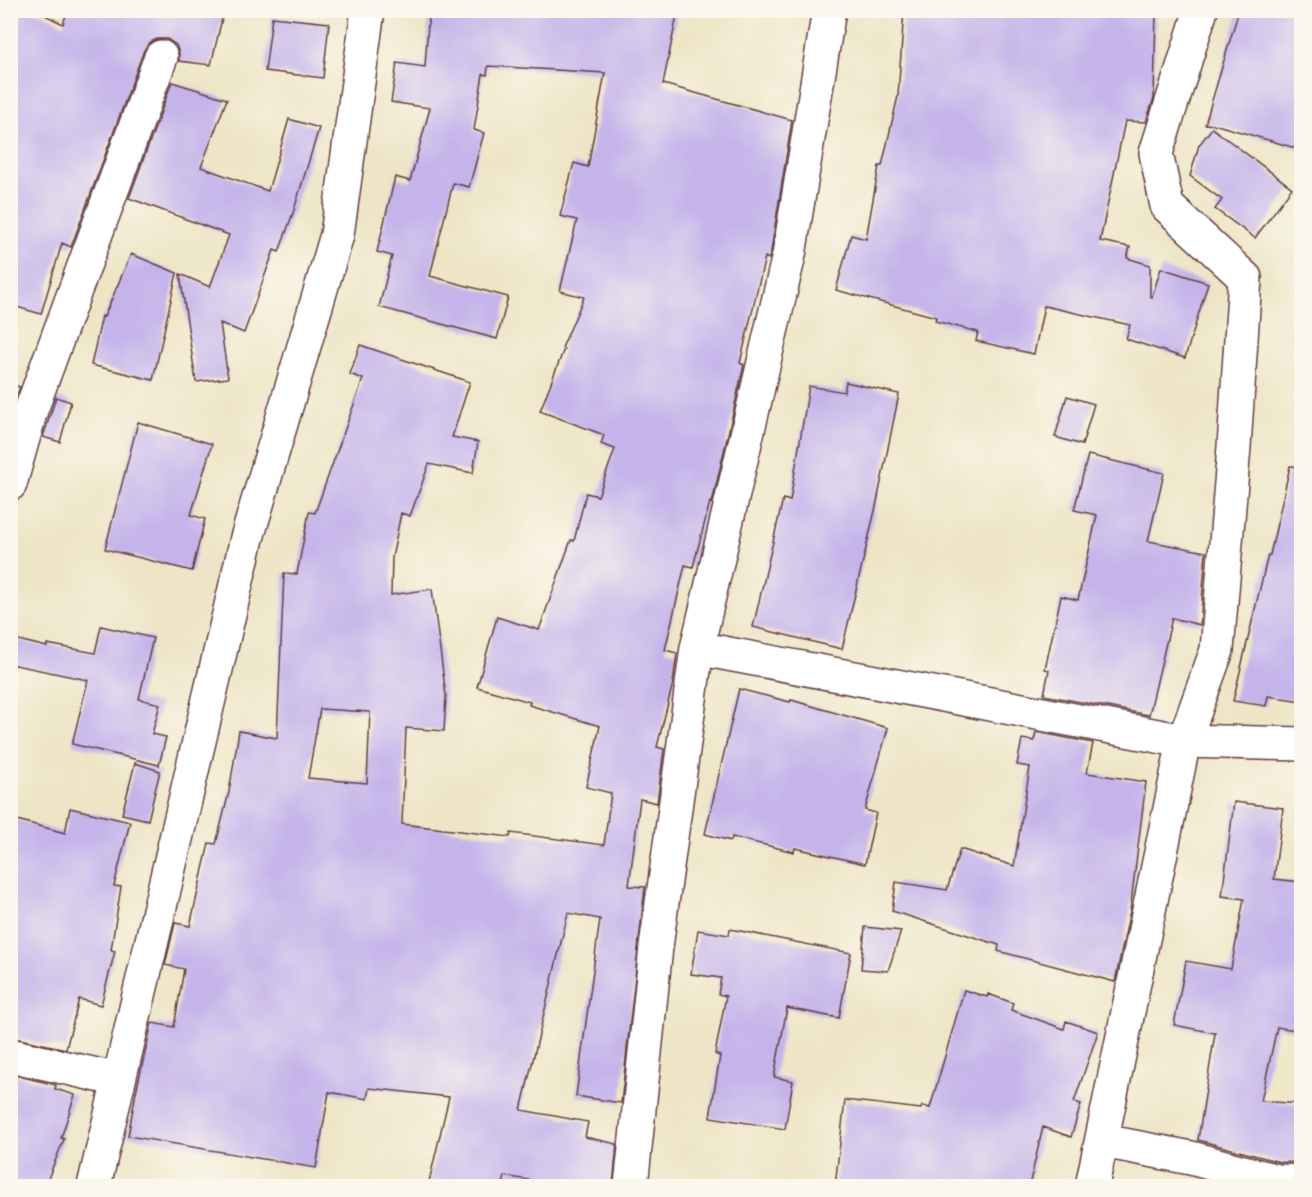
<svg xmlns="http://www.w3.org/2000/svg" width="1312" height="1197" viewBox="0 0 1312 1197" font-family="'IM FELL Double Pica',serif">
<style>
.building{fill:#c4b4ea;fill-rule:evenodd}
.lines{fill:none;stroke-linecap:round;stroke-linejoin:round}
.minor-casing{stroke:#633d42;stroke-width:36}
.minor{stroke:#fff;stroke-width:33}
</style>
<rect width="100%" height="100%" fill="#fbf7ec"/>
<filter id="ink" filterUnits="userSpaceOnUse"><feTurbulence type="fractalNoise" baseFrequency=".0167" numOctaves="2"/><feDisplacementMap in="SourceGraphic" scale="12" xChannelSelector="R" yChannelSelector="G"/><feConvolveMatrix kernelMatrix="1 2 1 2 8 2 1 2 1" color-interpolation-filters="sRGB"/></filter>
<filter id="wash" filterUnits="userSpaceOnUse"><feTurbulence type="fractalNoise" baseFrequency=".008" numOctaves="4" result="noise"/><feDisplacementMap in="SourceGraphic" scale="24" xChannelSelector="R" yChannelSelector="G"/><feGaussianBlur stdDeviation="1.35" result="paint"/><feColorMatrix in="noise" values="0 0 0 0 0 0 0 0 0 0 0 0 0 0 0 0 0 1.4 0 .05"/><feComposite in="paint" operator="in"/></filter>
<g filter="url(#wash)">
<rect width="100%" height="100%" fill="#eee5c6"/>
<g id="blocks">
<path class="building" d="M 10,10 L 35,10 L 63,24 L 68,10 L 224,10 L 211,65 L 179,61 L 179,53 L 176,45 L 167,39 L 157,39 L 150,42 L 144,50 L 71,247 L 62,243 L 41,314 L 10,305 Z
M 429,10 L 678,10 L 663,84 L 792,120 L 771,251 L 769,259 L 765,257 L 740,363 L 744,365 L 712,503 L 710,502 L 693,567 L 685,565 L 665,650 L 677,653 L 673,683 L 657,747 L 664,749 L 657,803 L 640,799 L 629,886 L 645,887 L 621,1103 L 576,1096 L 600,919 L 568,913 L 521,1110 L 588,1122 L 585,1137 L 617,1144 L 613,1186 L 564,1186 L 505,1176 L 503,1186 L 428,1186 L 449,1097 L 369,1088 L 367,1099 L 329,1092 L 316,1168 L 128,1136 L 136,1092 L 152,1023 L 174,1027 L 184,969 L 165,965 L 175,923 L 190,926 L 209,843 L 216,844 L 229,792 L 239,731 L 277,738 L 284,573 L 297,574 L 309,512 L 315,513 L 363,379 L 350,374 L 360,345 L 470,382 L 452,437 L 478,442 L 473,473 L 429,464 L 410,516 L 401,513 L 392,558 L 391,595 L 432,589 L 446,696 L 444,731 L 406,728 L 402,824 L 510,837 L 511,833 L 604,845 L 611,793 L 586,787 L 600,726 L 529,705 L 530,702 L 477,687 L 497,617 L 539,630 L 571,540 L 574,541 L 586,493 L 598,496 L 615,449 L 601,444 L 604,435 L 540,411 L 564,349 L 562,348 L 584,297 L 560,291 L 577,220 L 560,216 L 574,163 L 588,167 L 605,73 L 488,66 L 487,75 L 483,74 L 474,130 L 484,133 L 469,187 L 453,183 L 430,276 L 508,297 L 497,339 L 379,307 L 392,256 L 377,252 L 395,177 L 410,181 L 430,108 L 391,102 L 397,63 L 425,67 ZM 320,709 L 370,712 L 367,783 L 308,778 Z
M 904,10 L 1156,10 L 1154,98 L 1146,122 L 1125,121 L 1100,241 L 1130,247 L 1127,258 L 1150,265 L 1150,296 L 1152,297 L 1161,268 L 1208,283 L 1185,358 L 1126,339 L 1130,325 L 1044,306 L 1034,354 L 976,341 L 978,332 L 935,321 L 936,317 L 836,290 L 851,235 L 866,239 L 879,166 L 882,166 L 898,96 Z
M 1239,10 L 1302,10 L 1302,150 L 1217,125 L 1205,124 Z
M 272,17 L 329,23 L 323,78 L 265,71 Z
M 172,82 L 227,99 L 201,167 L 268,191 L 289,119 L 319,128 L 293,213 L 279,252 L 274,250 L 244,333 L 220,323 L 228,378 L 196,382 L 180,274 L 210,287 L 229,235 L 129,198 Z
M 1212,128 L 1292,188 L 1255,238 L 1215,209 L 1222,200 L 1190,176 L 1199,145 Z
M 131,254 L 177,273 L 153,380 L 91,365 L 102,316 L 104,317 Z
M 846,382 L 899,394 L 877,502 L 842,649 L 753,627 L 783,499 L 790,501 L 809,386 L 844,392 Z
M 10,384 L 20,387 L 10,414 Z
M 1067,396 L 1094,404 L 1082,445 L 1055,437 Z
M 56,397 L 71,402 L 60,442 L 43,437 Z
M 138,422 L 212,444 L 191,515 L 205,519 L 192,571 L 105,549 Z
M 1088,455 L 1164,473 L 1148,541 L 1206,552 L 1200,625 L 1172,618 L 1149,715 L 1044,695 L 1049,670 L 1045,669 L 1061,596 L 1078,600 L 1097,515 L 1074,510 Z
M 1290,466 L 1302,467 L 1302,701 L 1268,696 L 1266,706 L 1233,701 L 1268,555 L 1270,555 Z
M 101,626 L 153,638 L 139,699 L 160,704 L 152,734 L 166,737 L 159,765 L 72,744 L 88,680 L 10,664 L 10,638 L 47,647 L 47,644 L 95,653 Z
M 739,689 L 790,702 L 791,700 L 888,728 L 865,810 L 876,813 L 865,864 L 795,848 L 794,852 L 732,837 L 731,841 L 705,834 Z
M 1036,732 L 1093,743 L 1087,773 L 1146,782 L 1130,911 L 1115,982 L 998,951 L 999,945 L 892,911 L 896,882 L 947,890 L 960,849 L 1014,866 L 1030,767 L 1017,765 L 1022,739 L 1034,741 Z
M 135,763 L 160,771 L 148,820 L 122,814 Z
M 1234,802 L 1283,808 L 1274,879 L 1301,882 L 1298,920 L 1302,920 L 1302,1031 L 1277,1027 L 1261,1101 L 1302,1104 L 1302,1163 L 1280,1162 L 1198,1140 L 1215,1033 L 1174,1025 L 1186,961 L 1231,969 L 1244,899 L 1222,896 Z
M 70,808 L 130,822 L 114,886 L 121,887 L 111,950 L 115,951 L 101,1005 L 79,999 L 66,1049 L 10,1037 L 10,818 L 65,833 Z
M 865,927 L 901,931 L 888,971 L 861,969 Z
M 730,929 L 851,953 L 839,1018 L 787,1008 L 774,1077 L 793,1081 L 785,1129 L 710,1117 L 720,1056 L 715,1054 L 726,996 L 718,994 L 721,978 L 691,974 L 698,930 L 729,935 Z
M 964,990 L 987,997 L 988,994 L 1013,1003 L 1011,1010 L 1064,1029 L 1066,1021 L 1098,1032 L 1074,1102 L 1081,1104 L 1071,1137 L 1043,1127 L 1029,1186 L 835,1186 L 845,1100 L 921,1109 L 922,1106 L 930,1108 Z
M 10,1074 L 56,1085 L 55,1089 L 75,1095 L 61,1138 L 64,1139 L 45,1186 L 10,1186 Z"/>
</g>
</g>
<g filter="url(#ink)">
<use href="#blocks" fill-opacity="0" stroke="#633d42" stroke-width="1.5"/>
<g class="lines">
<defs>
<path id="minor" d="M 10,484 L 31,410 L 161,57
M 697,648 L 1184,741 L 1302,744
M 10,1055 L 119,1080
M 1103,1141 L 1191,1158 L 1277,1181 L 1302,1182
M 94,1186 L 247,538 L 337,235 L 368,10
M 631,1186 L 656,947 L 697,648 L 789,255 L 829,10
M 1092,1186 L 1184,741 L 1217,650 L 1234,447 L 1245,278 L 1167,206 L 1156,153 L 1201,10"/>
</defs>
<use href="#minor" class="minor-casing"/>
<use href="#minor" class="minor"/>
</g>
</g>
<rect width="1312" height="1197" fill="none" stroke="#fbf7ec" stroke-width="36"/>
</svg>
